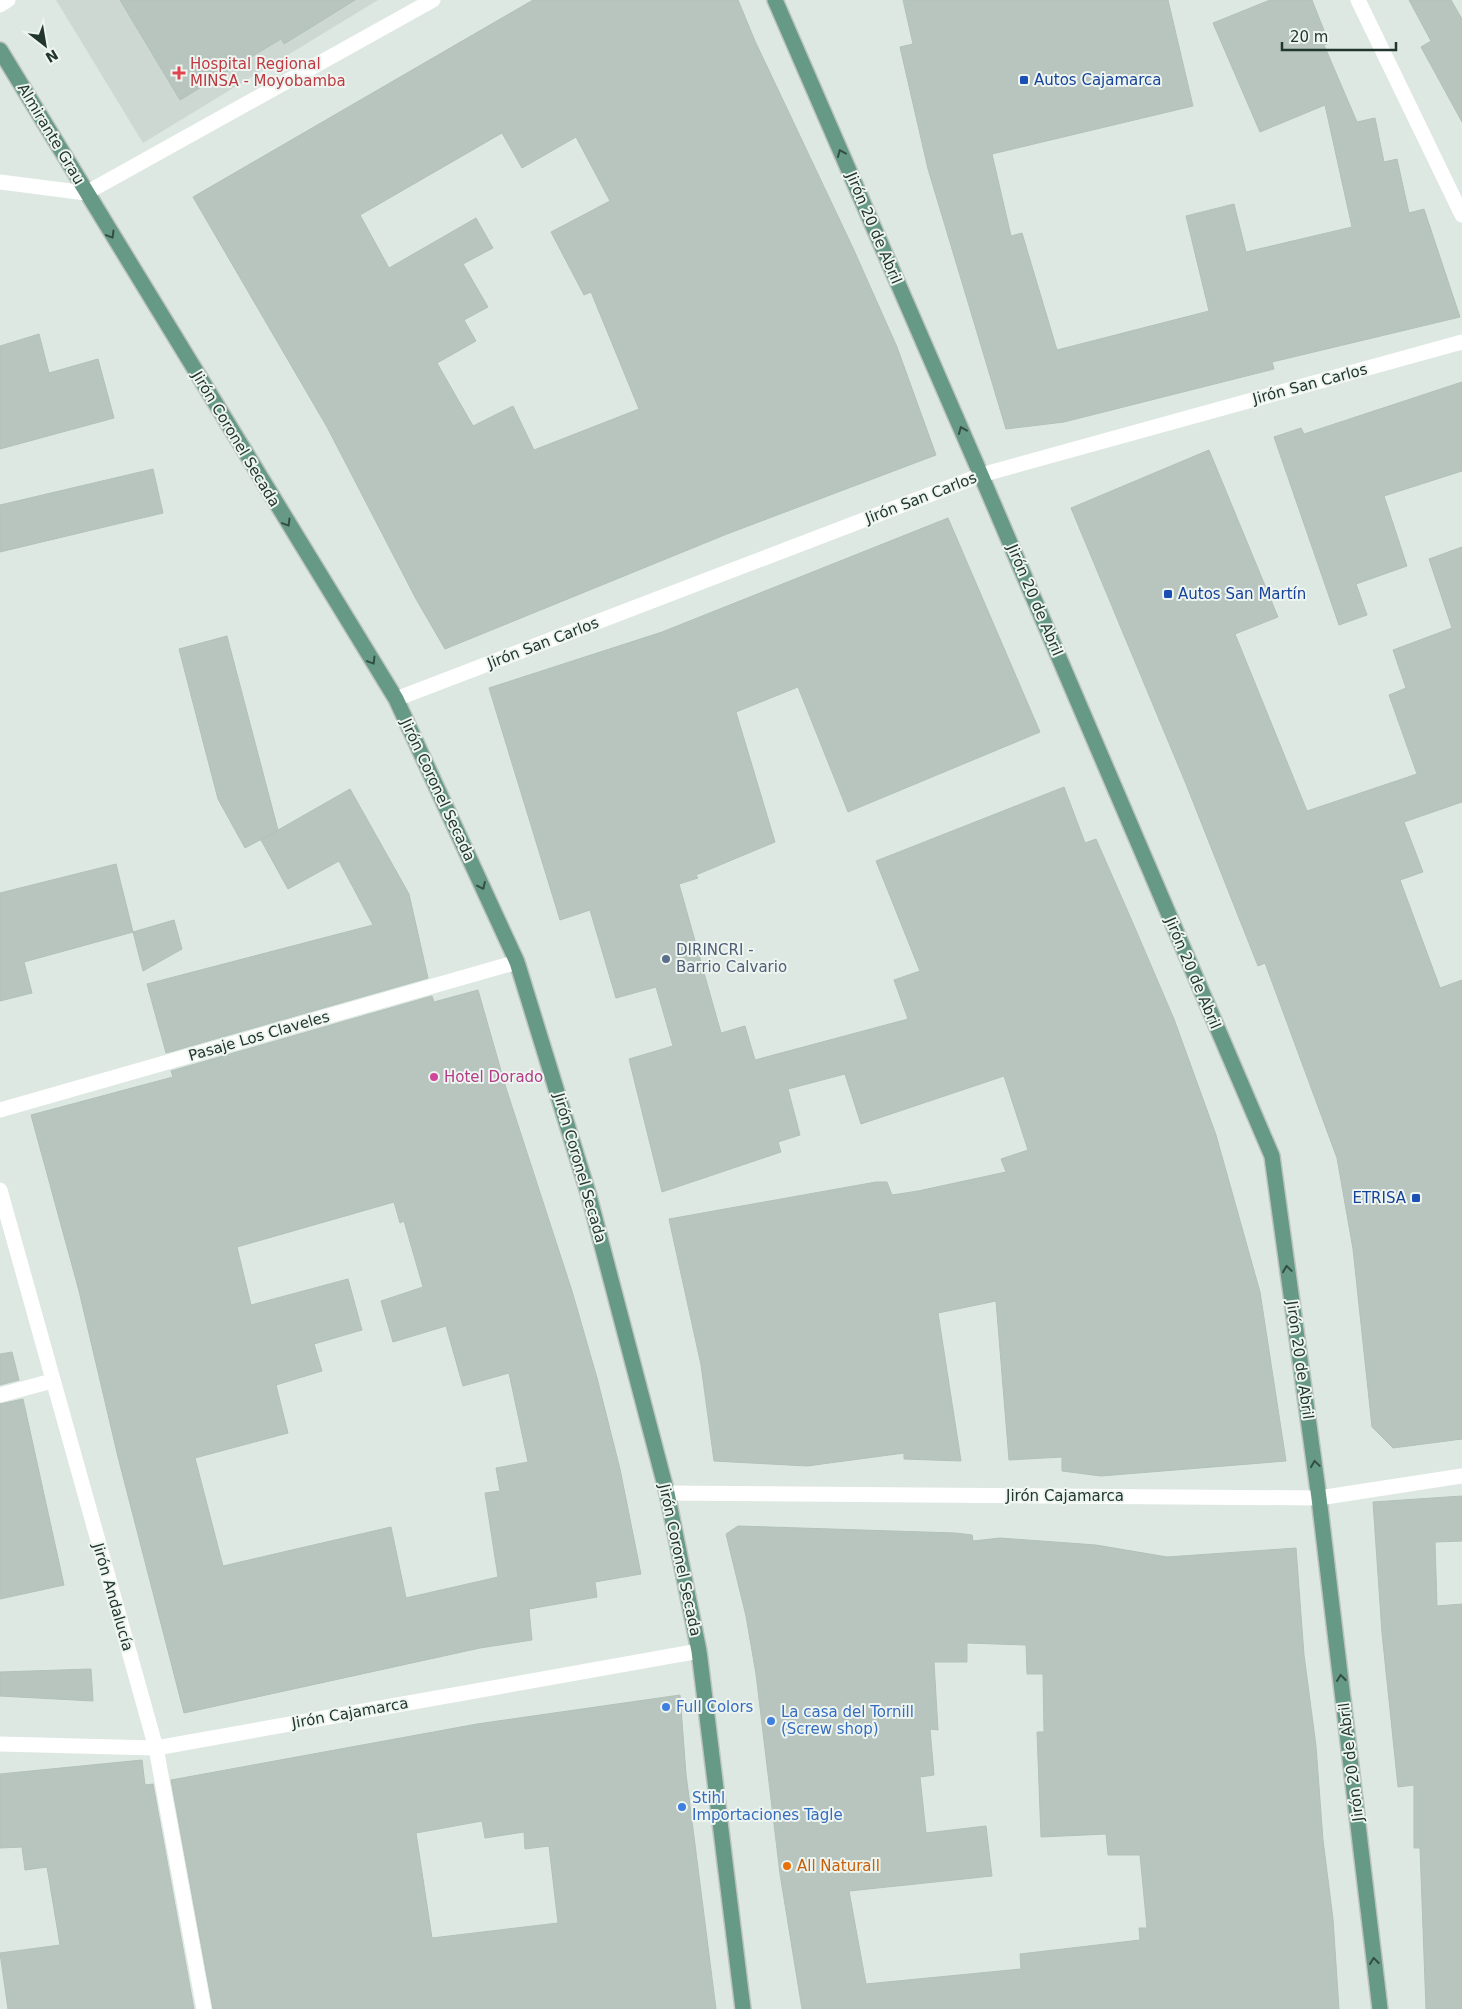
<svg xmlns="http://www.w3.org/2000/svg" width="1462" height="2009" viewBox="0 0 1462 2009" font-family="'DejaVu Sans',sans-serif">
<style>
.built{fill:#ccd8d1}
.building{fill:#b7c5be;stroke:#b1c1b9;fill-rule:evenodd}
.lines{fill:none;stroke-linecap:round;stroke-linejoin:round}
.major-casing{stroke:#bcc3c0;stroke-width:18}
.minor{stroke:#fff;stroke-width:15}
.major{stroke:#679987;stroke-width:15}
.oneway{stroke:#324f44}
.health-dot{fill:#e0444e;stroke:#eef5f1;stroke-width:2}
.transit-dot{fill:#1a4fb4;stroke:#eef5f1;stroke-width:2}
.service-dot{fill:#5c6f8a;stroke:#eef5f1;stroke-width:2}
.hotel-dot{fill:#d1479c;stroke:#eef5f1;stroke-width:2}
.shop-dot{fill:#3f7fe0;stroke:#eef5f1;stroke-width:2}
.food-dot{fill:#e8710a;stroke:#eef5f1;stroke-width:2}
.labels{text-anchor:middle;stroke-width:4;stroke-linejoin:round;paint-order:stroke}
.health-label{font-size:15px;fill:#be3a42;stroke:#eef5f1;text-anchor:start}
.transit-label{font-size:15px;fill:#164399;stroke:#eef5f1;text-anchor:start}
.street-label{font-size:15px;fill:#21362e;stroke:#eef5f1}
.service-label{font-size:15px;fill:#4e5e75;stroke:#eef5f1;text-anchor:start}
.hotel-label{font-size:15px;fill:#b23c85;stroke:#eef5f1;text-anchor:start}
.shop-label{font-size:15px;fill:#366cbe;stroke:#eef5f1;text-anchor:start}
.food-label{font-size:15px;fill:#c56008;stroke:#eef5f1;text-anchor:start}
</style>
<rect width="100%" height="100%" fill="#dee8e2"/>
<path class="built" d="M 56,0 L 378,0 L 143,143 Z"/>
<path class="building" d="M 120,0 L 355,0 L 284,44 L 281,39 L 180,100 Z
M 533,0 L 738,0 L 755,41 L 853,248 L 897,347 L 936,455 L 727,534 L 445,649 L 416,599 L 327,427 L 193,197 ZM 502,133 L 522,168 L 576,137 L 610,201 L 551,232 L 584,295 L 591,292 L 639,409 L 534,450 L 513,406 L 473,426 L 437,363 L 476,341 L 464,320 L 488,307 L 463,264 L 493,248 L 476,218 L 389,268 L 360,215 Z
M 903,0 L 1168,0 L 1193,106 L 992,154 L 1011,236 L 1022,233 L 1057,350 L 1209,311 L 1186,216 L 1234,204 L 1246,252 L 1352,227 L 1325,105 L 1260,132 L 1213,23 L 1270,0 L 1312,0 L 1329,43 L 1324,45 L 1357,122 L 1375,118 L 1384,162 L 1397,159 L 1409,213 L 1424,209 L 1460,317 L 1272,362 L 1274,369 L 1064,422 L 1006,429 L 928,169 L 900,47 L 913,44 Z
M 1409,0 L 1451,0 L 1462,19 L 1462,122 L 1421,47 L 1431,41 Z
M 39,334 L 49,373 L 98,359 L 114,418 L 0,449 L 0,346 Z
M 1462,382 L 1462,471 L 1384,496 L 1407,566 L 1356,584 L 1367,615 L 1339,625 L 1274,437 L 1301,428 L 1304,434 Z
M 1209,450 L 1278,617 L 1235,634 L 1307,811 L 1417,774 L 1389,695 L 1406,688 L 1393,650 L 1452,628 L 1429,559 L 1462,547 L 1462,802 L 1404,822 L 1423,872 L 1400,880 L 1440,988 L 1462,980 L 1462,1439 L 1393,1448 L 1372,1427 L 1353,1249 L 1337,1158 L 1265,963 L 1258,966 L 1186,784 L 1071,508 Z
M 153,469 L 163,513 L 0,552 L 0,505 Z
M 948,518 L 1040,732 L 848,812 L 798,687 L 736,712 L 775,842 L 696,875 L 698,878 L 679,884 L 721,1033 L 745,1026 L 755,1060 L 908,1019 L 894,980 L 920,971 L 876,861 L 1064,787 L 1085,843 L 1096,839 L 1132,921 L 1174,1019 L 1216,1135 L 1260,1292 L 1286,1461 L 1101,1476 L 1062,1471 L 1062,1457 L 1009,1460 L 996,1301 L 938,1313 L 961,1461 L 904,1459 L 904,1453 L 807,1466 L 714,1461 L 701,1365 L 669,1219 L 876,1182 L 887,1182 L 892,1195 L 918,1191 L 1006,1172 L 1001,1159 L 1028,1150 L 1004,1076 L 861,1124 L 845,1074 L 788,1089 L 800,1135 L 778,1142 L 781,1152 L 662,1192 L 629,1059 L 673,1046 L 656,987 L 616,998 L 590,910 L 560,920 L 489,688 L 662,632 Z
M 227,636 L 278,830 L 350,789 L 409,894 L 428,978 L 166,1053 L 147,984 L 373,925 L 339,861 L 288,889 L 261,840 L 277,831 L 245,848 L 218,799 L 179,649 Z
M 116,864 L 133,932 L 24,962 L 32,993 L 0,1001 L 0,893 Z
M 174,920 L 182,949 L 143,971 L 133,932 Z
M 478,990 L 506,1088 L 572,1291 L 597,1378 L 620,1469 L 641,1574 L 595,1582 L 597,1597 L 529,1609 L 532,1640 L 480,1648 L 184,1713 L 118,1457 L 79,1291 L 31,1115 L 173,1077 L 171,1071 L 432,996 L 434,1002 ZM 394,1202 L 400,1223 L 404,1221 L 423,1287 L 381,1301 L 393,1342 L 446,1326 L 463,1386 L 509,1373 L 528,1462 L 496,1468 L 500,1491 L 485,1493 L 498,1577 L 406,1598 L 391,1527 L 223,1566 L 195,1458 L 288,1433 L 276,1385 L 322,1371 L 314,1344 L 362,1330 L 348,1279 L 251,1305 L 237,1247 Z
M 12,1352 L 19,1380 L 0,1385 L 0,1354 Z
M 23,1399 L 64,1585 L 0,1599 L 0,1404 Z
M 1462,1496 L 1462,1541 L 1435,1542 L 1437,1606 L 1462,1604 L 1462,2009 L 1426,2009 L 1420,1848 L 1414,1848 L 1414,1785 L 1398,1787 L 1382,1633 L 1373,1502 Z
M 738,1526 L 955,1533 L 972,1535 L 973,1541 L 1000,1538 L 1096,1545 L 1167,1557 L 1296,1548 L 1304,1655 L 1316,1746 L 1323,1840 L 1333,1919 L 1339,2009 L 802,2009 L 780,1874 L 756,1674 L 746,1616 L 726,1534 ZM 967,1643 L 1026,1645 L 1027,1674 L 1043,1674 L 1044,1732 L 1037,1732 L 1041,1837 L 1106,1834 L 1108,1855 L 1140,1855 L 1147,1928 L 1139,1928 L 1140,1940 L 1020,1954 L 1021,1969 L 866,1984 L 849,1891 L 992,1876 L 986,1826 L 926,1833 L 920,1777 L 934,1775 L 930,1729 L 938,1730 L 934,1662 L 967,1662 Z
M 91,1669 L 93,1701 L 0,1696 L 0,1672 Z
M 680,1695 L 686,1774 L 716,2009 L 213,2009 L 171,1780 L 477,1724 ZM 482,1821 L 485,1838 L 524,1832 L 525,1849 L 549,1846 L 558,1923 L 432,1938 L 416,1833 Z
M 142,1760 L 145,1785 L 153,1784 L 194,2009 L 8,2009 L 0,1953 L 60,1945 L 47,1867 L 25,1870 L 22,1847 L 0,1848 L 0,1774 Z"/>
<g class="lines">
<defs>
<path id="major" d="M 775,0 L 981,475 L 1272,1156 L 1319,1498 L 1380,2009
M 0,50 L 396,699 L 517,962 L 589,1196 L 667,1493 L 699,1651 L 743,2009"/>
</defs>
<use href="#major" class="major-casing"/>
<path class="minor" d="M 1358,0 L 1462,215
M 0,5 L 8,0
M 0,182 L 86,193 L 433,0
M 396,699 L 981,475 L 1462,342
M 0,1110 L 517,962
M 0,1190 L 156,1748 L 204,2009
M 0,1395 L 52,1381
M 667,1493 L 1319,1498 L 1462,1476
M 0,1744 L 156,1748 L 699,1651"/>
<use href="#major" class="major"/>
</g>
<defs><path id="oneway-chevron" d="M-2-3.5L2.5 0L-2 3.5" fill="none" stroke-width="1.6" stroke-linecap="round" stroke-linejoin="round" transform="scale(1.25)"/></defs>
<g class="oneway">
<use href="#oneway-chevron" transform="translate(841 153) rotate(-113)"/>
<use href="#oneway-chevron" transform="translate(111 235) rotate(59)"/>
<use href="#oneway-chevron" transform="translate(962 430) rotate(-113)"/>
<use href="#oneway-chevron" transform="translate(287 523) rotate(59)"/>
<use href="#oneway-chevron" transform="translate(372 661) rotate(59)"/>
<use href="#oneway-chevron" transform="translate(482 886) rotate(65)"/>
<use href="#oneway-chevron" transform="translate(1287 1269) rotate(-98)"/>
<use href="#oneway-chevron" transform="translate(1315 1464) rotate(-98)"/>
<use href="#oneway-chevron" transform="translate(1341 1678) rotate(-97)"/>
<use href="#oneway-chevron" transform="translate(1374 1961) rotate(-97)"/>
</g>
<path class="health-dot" d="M176.5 65.5h5v5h5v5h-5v5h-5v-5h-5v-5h5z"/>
<g class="transit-dot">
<rect x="1019" y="75" width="10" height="10" rx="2.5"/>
<rect x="1163" y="589" width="10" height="10" rx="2.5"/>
<rect x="1411" y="1193" width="10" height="10" rx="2.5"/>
</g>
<circle class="service-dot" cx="666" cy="959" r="5"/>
<circle class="hotel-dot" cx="434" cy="1077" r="5"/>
<g class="shop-dot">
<circle cx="666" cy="1707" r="5"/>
<circle cx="771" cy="1721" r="5"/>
<circle cx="682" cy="1807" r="5"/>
</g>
<circle class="food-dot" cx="787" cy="1866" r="5"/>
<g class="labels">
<g class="health-label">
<text x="190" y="69">Hospital Regional<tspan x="190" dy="17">MINSA - Moyobamba</tspan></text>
</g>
<g class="transit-label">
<text x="1034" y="85">Autos Cajamarca</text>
<text x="1178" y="599">Autos San Martín</text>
<text x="1406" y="1203" text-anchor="end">ETRISA</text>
</g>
<g class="street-label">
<text transform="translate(51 134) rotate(59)" y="5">Almirante Grau</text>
<text transform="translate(874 228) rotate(67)" y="5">Jirón 20 de Abril</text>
<text transform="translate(1310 384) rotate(-15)" y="5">Jirón San Carlos</text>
<text transform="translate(236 439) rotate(59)" y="5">Jirón Coronel Secada</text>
<text transform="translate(921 498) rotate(-21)" y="5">Jirón San Carlos</text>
<text transform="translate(1035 600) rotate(67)" y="5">Jirón 20 de Abril</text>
<text transform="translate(543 643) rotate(-21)" y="5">Jirón San Carlos</text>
<text transform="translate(438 790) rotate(65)" y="5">Jirón Coronel Secada</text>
<text transform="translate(1193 973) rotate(67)" y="5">Jirón 20 de Abril</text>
<text transform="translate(259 1036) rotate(-16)" y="5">Pasaje Los Claveles</text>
<text transform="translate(580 1168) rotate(74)" y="5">Jirón Coronel Secada</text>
<text transform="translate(1300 1360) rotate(82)" y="5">Jirón 20 de Abril</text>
<text x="1065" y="1501">Jirón Cajamarca</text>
<text transform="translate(680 1560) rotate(78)" y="5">Jirón Coronel Secada</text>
<text transform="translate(113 1597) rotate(74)" y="5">Jirón Andalucía</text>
<text transform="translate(350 1713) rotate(-10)" y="5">Jirón Cajamarca</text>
<text transform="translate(1351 1762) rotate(-97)" y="5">Jirón 20 de Abril</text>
</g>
<g class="service-label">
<text x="676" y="955">DIRINCRI -<tspan x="676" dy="17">Barrio Calvario</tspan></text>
</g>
<g class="hotel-label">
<text x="444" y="1082">Hotel Dorado</text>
</g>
<g class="shop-label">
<text x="676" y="1712">Full Colors</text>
<text x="781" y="1717">La casa del Tornill<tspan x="781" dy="17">(Screw shop)</tspan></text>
<text x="692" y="1803">Stihl<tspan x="692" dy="17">Importaciones Tagle</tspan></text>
</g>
<g class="food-label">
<text x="797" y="1871">All Naturall</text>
</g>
</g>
<g transform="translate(45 45) rotate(149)" stroke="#eef5f1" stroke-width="4" paint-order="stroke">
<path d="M0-4L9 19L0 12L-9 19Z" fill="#21362e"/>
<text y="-8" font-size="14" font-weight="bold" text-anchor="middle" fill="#21362e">N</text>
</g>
<path d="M1282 42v8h114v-8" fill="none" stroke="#21362e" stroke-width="2.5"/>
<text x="1290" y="42" font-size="15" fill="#21362e" stroke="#eef5f1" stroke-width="4" paint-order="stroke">20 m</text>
</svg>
